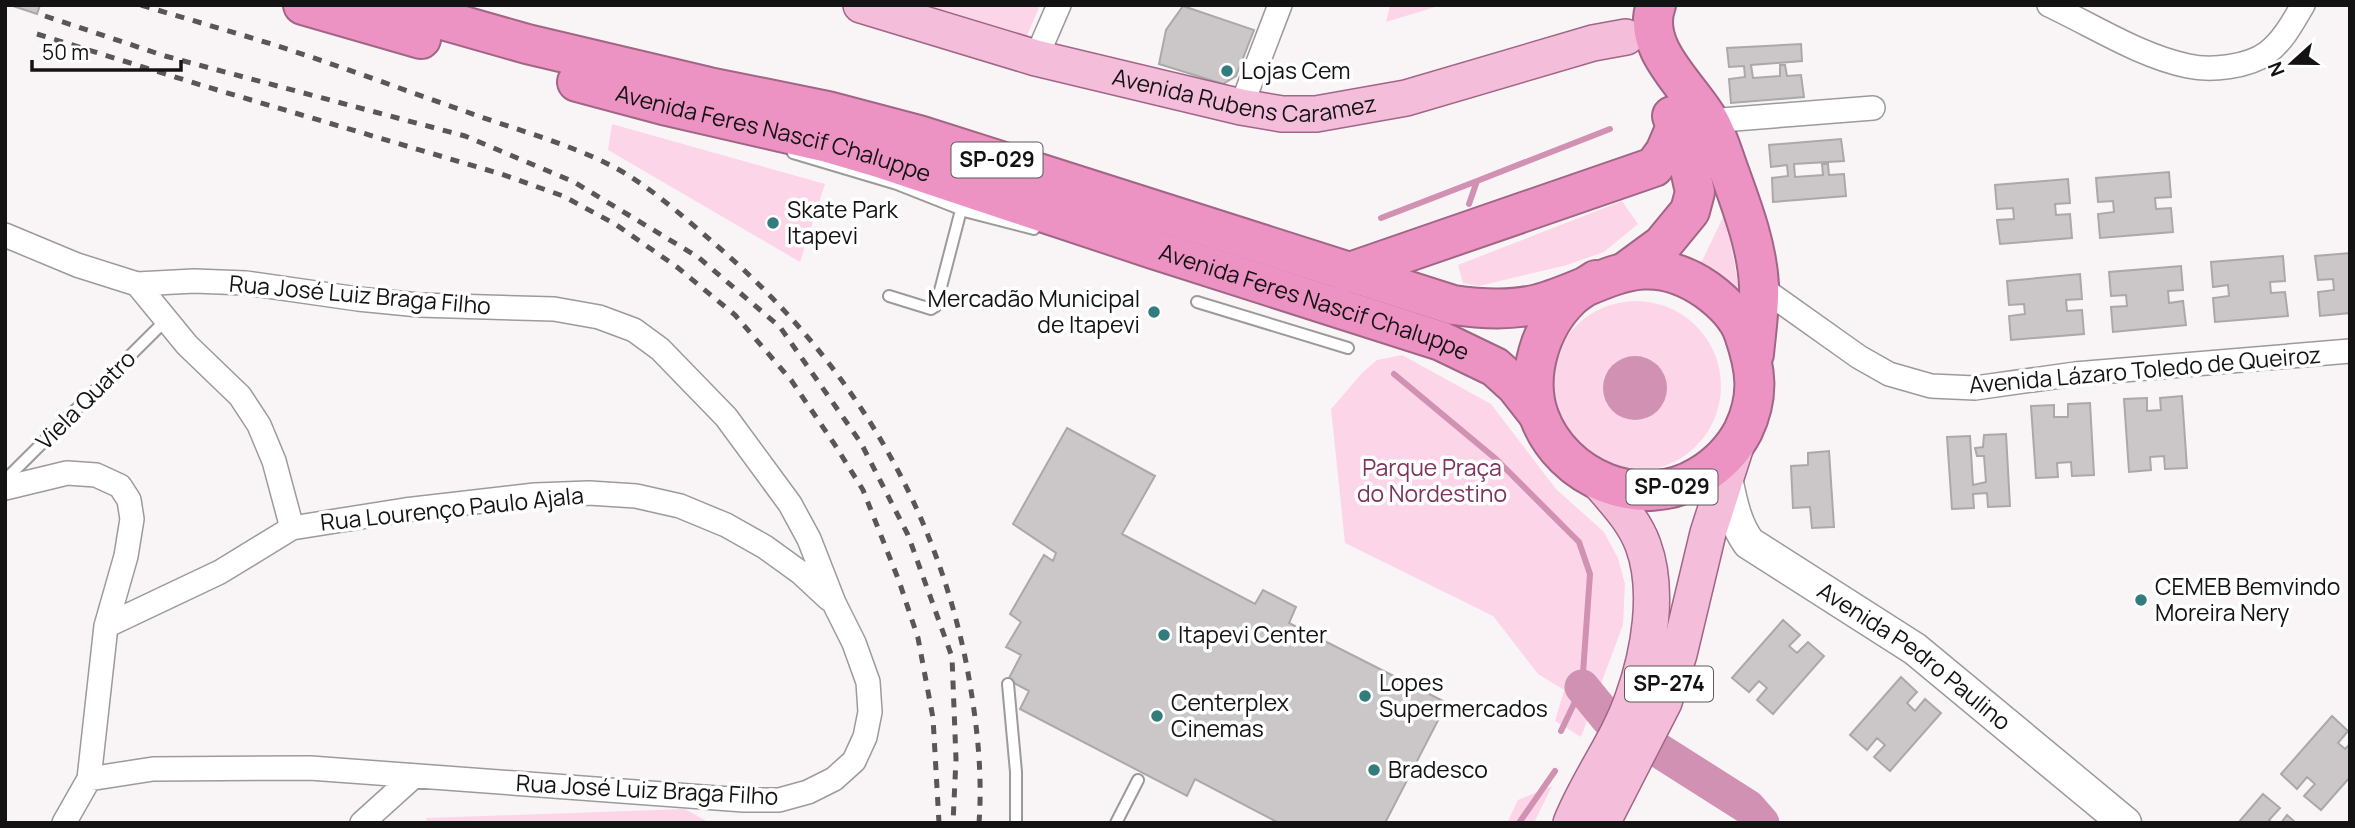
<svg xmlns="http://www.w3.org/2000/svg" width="2355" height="828" viewBox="0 0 2355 828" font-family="Manrope,sans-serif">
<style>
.green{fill:#fcd6e8}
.water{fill:#d191b2}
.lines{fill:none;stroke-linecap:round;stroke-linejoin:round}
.stream{stroke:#d191b2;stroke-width:6}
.river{stroke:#d191b2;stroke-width:35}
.building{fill:#cbc7c9;stroke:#aba8a9;stroke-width:2}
.lane-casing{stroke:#9d9a9b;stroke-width:14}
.street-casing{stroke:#9d9a9b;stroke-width:26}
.secondary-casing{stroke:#9d9a9b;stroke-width:35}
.primary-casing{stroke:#a16685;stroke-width:38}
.highway-casing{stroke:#a16685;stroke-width:42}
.lane{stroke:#fff;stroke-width:10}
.street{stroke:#fff;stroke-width:23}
.secondary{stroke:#fff;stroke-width:32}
.primary{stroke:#f4bedb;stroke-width:35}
.highway{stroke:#ed93c3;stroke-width:38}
.rail{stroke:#585656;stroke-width:5;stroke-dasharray:9 9;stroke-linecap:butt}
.poi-dot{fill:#337c7e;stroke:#fff;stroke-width:2.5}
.labels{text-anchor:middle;stroke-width:7;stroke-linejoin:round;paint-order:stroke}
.shield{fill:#fff;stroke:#5a5a5a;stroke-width:2}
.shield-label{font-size:21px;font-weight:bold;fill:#141313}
.poi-label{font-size:23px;fill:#141313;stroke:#fff;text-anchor:start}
.street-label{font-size:23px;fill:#141313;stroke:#fff}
.park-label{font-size:23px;fill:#7e325e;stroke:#fff}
</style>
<rect width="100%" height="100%" fill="#f9f5f7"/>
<path class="green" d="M 921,5 L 1040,5 L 1027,36 Z
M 1390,5 L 1442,5 L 1386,22 Z
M 612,124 L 825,184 L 800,262 L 608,150 Z
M 1622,201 L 1638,224 L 1604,252 L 1567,265 L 1479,286 L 1463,283 L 1458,265 Z
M 1725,213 L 1742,305 L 1701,263 Z
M1551 386a85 85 0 1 1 170 0a85 85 0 1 1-170 0Z
M 1402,355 L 1491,404 L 1556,489 L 1604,532 L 1618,558 L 1625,584 L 1623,625 L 1581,737 L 1555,721 L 1564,690 L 1538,674 L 1493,616 L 1345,543 L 1331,409 L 1362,373 L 1377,360 Z
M 1552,786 L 1534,823 L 1507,823 L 1518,800 Z
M 685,809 L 710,823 L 427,823 L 426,818 Z"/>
<path class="water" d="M1603 388a32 32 0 1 1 64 0a32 32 0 1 1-64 0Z"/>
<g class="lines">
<path class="stream" d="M 1469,204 L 1477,181 L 1610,129
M 1381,218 L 1477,181
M 1394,374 L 1496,459 L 1579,542 L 1590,574 L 1582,687 L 1561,731
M 1519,823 L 1555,771"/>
<path class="river" d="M 1582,687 L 1609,720
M 1655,748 L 1748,807 L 1762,823"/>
</g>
<path class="building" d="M 10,5 L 40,5 L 37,14 Z
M 1183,6 L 1254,30 L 1236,76 L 1223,84 L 1159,64 L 1166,30 Z
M 1801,44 L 1802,61 L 1751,65 L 1753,78 L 1780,76 L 1780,65 L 1785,65 L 1787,76 L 1801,75 L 1804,97 L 1731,103 L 1729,79 L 1745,77 L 1744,66 L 1729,67 L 1727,48 Z
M 1841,139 L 1844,161 L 1794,164 L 1795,177 L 1823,175 L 1822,164 L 1828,164 L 1829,175 L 1844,174 L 1846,196 L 1773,202 L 1772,178 L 1788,176 L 1787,165 L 1771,167 L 1769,145 Z
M 2169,172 L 2171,197 L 2155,198 L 2156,209 L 2171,208 L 2173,232 L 2100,238 L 2098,214 L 2114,212 L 2113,201 L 2098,202 L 2096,178 Z
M 2068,179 L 2070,203 L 2055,204 L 2056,215 L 2070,214 L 2072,238 L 2000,244 L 1997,220 L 2014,219 L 2013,208 L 1997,209 L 1995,185 Z
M 2350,253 L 2350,313 L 2320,316 L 2318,292 L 2334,290 L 2333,279 L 2318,280 L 2315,256 Z
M 2283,256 L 2285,281 L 2270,282 L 2271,293 L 2285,292 L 2288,316 L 2215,322 L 2213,298 L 2229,296 L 2228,285 L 2213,287 L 2211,262 Z
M 2181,266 L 2183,290 L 2168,291 L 2169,303 L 2183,301 L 2186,325 L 2113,332 L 2111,307 L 2127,306 L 2126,295 L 2111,296 L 2109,272 Z
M 2080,274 L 2082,299 L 2066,300 L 2067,311 L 2082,310 L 2084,334 L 2011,340 L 2009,316 L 2025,314 L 2024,304 L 2009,305 L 2007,281 Z
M 2182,396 L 2187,468 L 2165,469 L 2164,456 L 2150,457 L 2151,470 L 2129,472 L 2124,399 L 2147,398 L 2147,411 L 2161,410 L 2160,398 Z
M 2090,403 L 2094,475 L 2072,476 L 2071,462 L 2057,463 L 2058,477 L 2036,478 L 2031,406 L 2054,405 L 2054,417 L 2068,417 L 2068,404 Z
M 1067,428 L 1155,476 L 1122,534 L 1255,604 L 1263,590 L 1296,607 L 1289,623 L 1447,703 L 1385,823 L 1279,823 L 1195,779 L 1187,796 L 1020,709 L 1029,691 L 1008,680 L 1021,655 L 1006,647 L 1021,622 L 1010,614 L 1044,555 L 1053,561 L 1056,553 L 1013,524 Z
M 2006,434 L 2010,506 L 1988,507 L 1987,493 L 1973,494 L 1974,508 L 1952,509 L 1947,437 L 1970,436 L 1973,485 L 1986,482 L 1984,456 L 1977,456 L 1975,448 L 1983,447 L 1984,435 Z
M 1829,451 L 1834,527 L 1812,528 L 1810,507 L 1793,508 L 1791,466 L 1808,465 L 1808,453 Z
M 1783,620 L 1800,635 L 1789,646 L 1797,653 L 1808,642 L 1824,656 L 1773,714 L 1757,700 L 1767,688 L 1759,681 L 1749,692 L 1732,678 Z
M 1901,677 L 1917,692 L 1907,703 L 1915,711 L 1925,699 L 1941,713 L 1890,771 L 1874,757 L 1885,745 L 1877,738 L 1867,750 L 1850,735 Z
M 2332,716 L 2348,731 L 2338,743 L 2345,749 L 2350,744 L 2350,777 L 2321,810 L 2304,796 L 2315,784 L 2307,777 L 2297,789 L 2281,774 Z
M 2263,794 L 2280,808 L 2269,820 L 2272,823 L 2238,823 Z
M 2287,815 L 2296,823 L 2281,823 Z"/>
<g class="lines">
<defs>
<path id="lane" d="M 793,153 L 897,184 L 968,212 L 1034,229
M 889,296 L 931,309 L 936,306 L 961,210
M 1197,302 L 1348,348
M 5,480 L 166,320
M 1008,684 L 1016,772 L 1016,823
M 1116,823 L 1138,780"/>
<path id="street" d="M 2049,5 C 2094,26 2140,56 2188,66 C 2211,71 2248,67 2267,53 C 2283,41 2293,22 2303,5
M 1036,58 L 1059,5
M 1241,107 L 1280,5
M 1709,121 L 1873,108
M 5,235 L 77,265 L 137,284 L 187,345 L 240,396 L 259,425 L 274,461 L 292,528
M 1759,286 L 1859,357 L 1889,374 L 1931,386 L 1975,388 L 2075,374 L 2350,351
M 5,488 L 67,473 L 96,475 L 120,486 L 129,500 L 132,519 L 126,556 L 106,626 L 89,779 L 64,823
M 106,626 L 220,572 L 292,528 L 405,510 L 535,495 L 589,493 L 636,496 L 680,506 L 726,525 L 765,547 L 801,573 L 829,599
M 89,779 L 153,769 L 310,768 L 744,800 L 779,800 L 808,792 L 834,779 L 854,761 L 865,737 L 870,712 L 868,682 L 854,643 L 834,603 L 809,539 L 790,504 L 726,417 L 660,349 L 634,330 L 599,317 L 554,309 L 419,305 L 358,299 L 246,283 L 194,281 L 137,284
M 362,823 L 413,777"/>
<g id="secondary">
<path id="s1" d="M 1726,478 C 1731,502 1735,524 1749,543 L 1915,649 L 2125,823"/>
</g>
<g id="primary">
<path id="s2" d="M 861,5 L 1036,58 L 1241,107 L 1282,114 L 1316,114 L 1406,98 L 1593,43 L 1626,37"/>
<path d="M 1571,823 C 1588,780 1618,742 1633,698 C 1649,653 1660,591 1643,545 C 1634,520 1614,500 1597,480"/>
<path d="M 1602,823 L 1664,702 L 1679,654 L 1708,533 L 1737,443"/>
</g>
<g id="highway">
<path d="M 303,5 L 421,39"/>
<path d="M 390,5 L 527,44 L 709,87 L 828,111 L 919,135 L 1453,305 C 1481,309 1510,311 1538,304 C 1601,287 1641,244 1707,290 C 1722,301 1738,316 1744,334 C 1756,369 1760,396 1743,431 C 1733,450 1718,465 1700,476 C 1641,512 1562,479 1539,416 C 1525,376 1540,327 1570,298 C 1577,291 1587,286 1596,280"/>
<path d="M 1656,5 C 1640,48 1690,87 1709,121 C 1718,136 1723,155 1729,171 C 1742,207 1757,246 1759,285 C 1760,307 1756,332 1754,354"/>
<path id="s3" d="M 577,82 L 663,105 L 828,143 L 879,158 L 1153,249 L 1441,341 L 1495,367 L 1516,386 L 1538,414"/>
<path d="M 1628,270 L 1662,245 L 1690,211 L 1695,192 L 1688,160 L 1672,116"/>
<path d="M 1347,273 L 1654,167 L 1665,152 L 1677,124"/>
</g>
</defs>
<use href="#lane" class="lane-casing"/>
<use href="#street" class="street-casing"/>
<use href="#secondary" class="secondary-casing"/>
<use href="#primary" class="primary-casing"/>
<use href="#highway" class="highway-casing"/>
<use href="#lane" class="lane"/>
<use href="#street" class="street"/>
<use href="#secondary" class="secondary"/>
<use href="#primary" class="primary"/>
<use href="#highway" class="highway"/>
<path class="rail" d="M 141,5 C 193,21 245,35 296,52 C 353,71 410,92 467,112 C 514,129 567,143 612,166 C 647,184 685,218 715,244 C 844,355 932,495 966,662 C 976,715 983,769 979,823
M 45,16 L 165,56 L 465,136 L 574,182 L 698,257 L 780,327 L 861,443 L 908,535 L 952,657 L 956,759 L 953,823
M 37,34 L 204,86 L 501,174 L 563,196 L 615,224 L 677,267 L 735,315 L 791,380 L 835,445 L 863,490 L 899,581 L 918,638 L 933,718 L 939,823"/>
</g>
<g class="poi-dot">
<circle cx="1227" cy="71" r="7"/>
<circle cx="773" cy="223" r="7"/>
<circle cx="1154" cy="312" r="7"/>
<circle cx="2141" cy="600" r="7"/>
<circle cx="1164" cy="635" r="7"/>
<circle cx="1365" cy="696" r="7"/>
<circle cx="1157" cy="716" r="7"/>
<circle cx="1374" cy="770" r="7"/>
</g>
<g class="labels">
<g class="shield">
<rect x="951.5" y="142.5" width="91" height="35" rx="5"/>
<rect x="1626.5" y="469.5" width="91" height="35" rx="5"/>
<rect x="1625" y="666.5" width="88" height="35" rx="5"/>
</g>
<g class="shield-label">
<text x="997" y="167">SP-029</text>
<text x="1672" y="494">SP-029</text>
<text x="1669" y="691">SP-274</text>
</g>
<g class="poi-label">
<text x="1241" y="79">Lojas Cem</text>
<text x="787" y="218">Skate Park<tspan x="787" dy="26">Itapevi</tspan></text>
<text x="1140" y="307" text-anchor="end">Mercadão Municipal<tspan x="1140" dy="26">de Itapevi</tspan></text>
<text x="2155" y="595">CEMEB Bemvindo<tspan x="2155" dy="26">Moreira Nery</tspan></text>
<text x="1178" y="643">Itapevi Center</text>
<text x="1379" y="691">Lopes<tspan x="1379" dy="26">Supermercados</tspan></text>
<text x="1171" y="711">Centerplex<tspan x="1171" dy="26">Cinemas</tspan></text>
<text x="1388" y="778">Bradesco</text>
</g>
<g class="street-label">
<text dy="8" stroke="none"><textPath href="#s2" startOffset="396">Avenida Rubens Caramez</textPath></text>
<text dy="8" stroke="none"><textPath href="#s3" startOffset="203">Avenida Feres Nascif Chaluppe</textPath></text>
<text transform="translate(360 295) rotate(5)" y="8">Rua José Luiz Braga Filho</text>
<text dy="8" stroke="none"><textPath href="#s3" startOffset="770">Avenida Feres Nascif Chaluppe</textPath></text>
<text transform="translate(2145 370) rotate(-5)" y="8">Avenida Lázaro Toledo de Queiroz</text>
<text transform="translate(86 400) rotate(-45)" y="8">Viela Quatro</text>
<text transform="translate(452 509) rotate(-6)" y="8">Rua Lourenço Paulo Ajala</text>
<text dy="8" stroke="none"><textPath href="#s1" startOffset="270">Avenida Pedro Paulino</textPath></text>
<text transform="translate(647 790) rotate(3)" y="8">Rua José Luiz Braga Filho</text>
</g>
<g class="park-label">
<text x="1432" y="476">Parque Praça<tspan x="1432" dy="26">do Nordestino</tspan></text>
</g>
</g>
<rect width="2355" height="828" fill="none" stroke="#141313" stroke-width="14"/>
<g transform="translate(2292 63) rotate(249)" stroke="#ffffff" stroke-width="5" paint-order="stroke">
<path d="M0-5L12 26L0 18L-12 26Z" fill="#141313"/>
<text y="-10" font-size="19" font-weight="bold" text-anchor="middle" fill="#141313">N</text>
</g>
<path d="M32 60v10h149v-10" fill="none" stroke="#141313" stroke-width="3.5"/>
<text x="42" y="60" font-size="21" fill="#141313" stroke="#ffffff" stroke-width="5" paint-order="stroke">50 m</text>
</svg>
